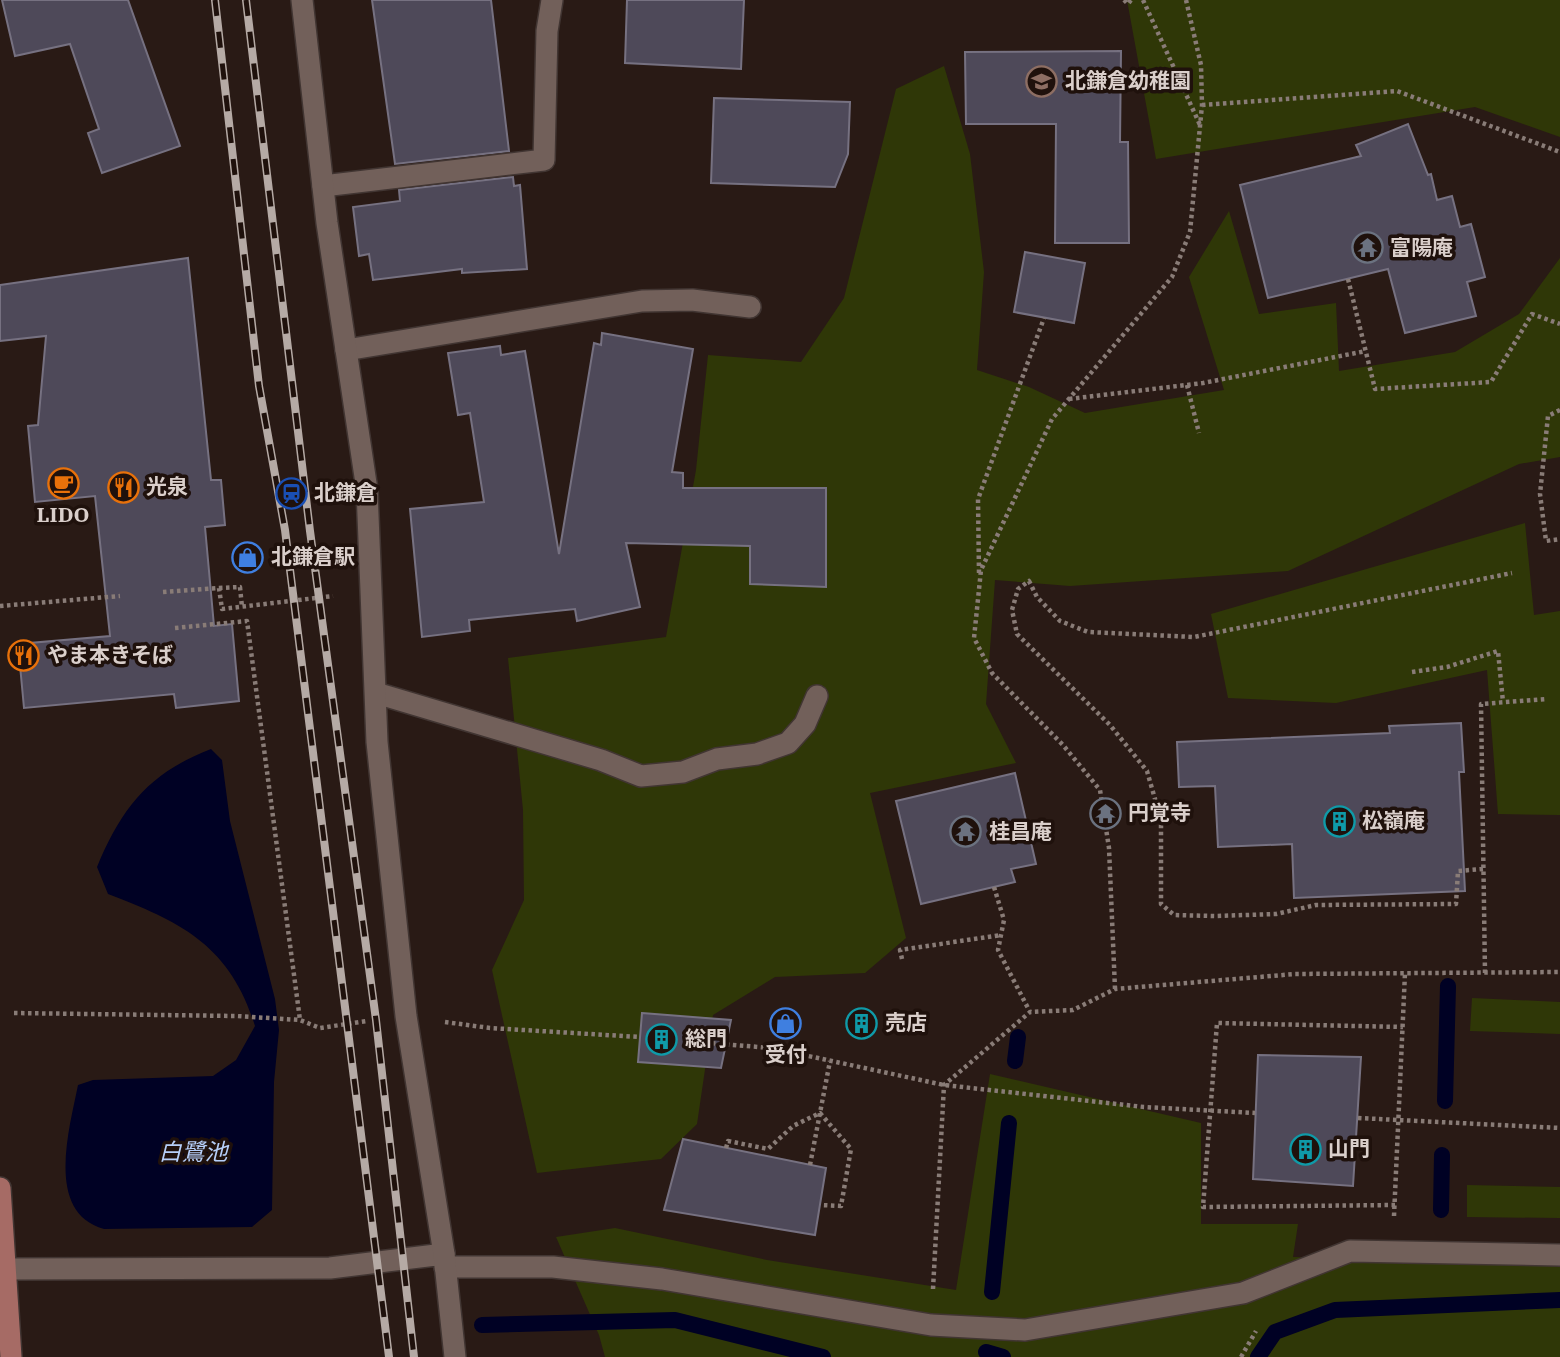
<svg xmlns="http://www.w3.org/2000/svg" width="1560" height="1357" viewBox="0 0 1560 1357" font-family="'IBM Plex Serif','Noto Sans JP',serif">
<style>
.green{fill:#2f3707}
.water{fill:#000124}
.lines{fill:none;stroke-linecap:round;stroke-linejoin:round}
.stream{stroke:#000124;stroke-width:16}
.building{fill:#4e4959;stroke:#767181;stroke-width:2}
.lane-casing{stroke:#413532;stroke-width:24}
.street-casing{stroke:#413532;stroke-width:24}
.primary-casing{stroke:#413532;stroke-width:24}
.path{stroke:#897c77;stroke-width:4.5;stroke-dasharray:3.5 3.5;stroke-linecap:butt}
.lane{stroke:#72605a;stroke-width:21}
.street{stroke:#72605a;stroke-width:21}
.primary{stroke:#a66b65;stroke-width:21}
.rail-casing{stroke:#b5aaa5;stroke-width:8}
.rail{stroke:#1f110c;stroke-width:5;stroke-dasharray:16;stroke-linecap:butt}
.labels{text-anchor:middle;stroke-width:7;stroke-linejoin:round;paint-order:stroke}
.poi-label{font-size:21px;font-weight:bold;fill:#dacfcb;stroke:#1f110c;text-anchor:start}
.water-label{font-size:23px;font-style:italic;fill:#b6cff9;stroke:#1f110c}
</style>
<rect width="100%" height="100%" fill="#291a15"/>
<path class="green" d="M 1127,0 L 1560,0 L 1560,137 L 1475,107 L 1156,159 Z
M 944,66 L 970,154 L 984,272 L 977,370 L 1029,387 L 1085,413 L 1224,390 L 1189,277 L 1229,211 L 1259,314 L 1336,303 L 1339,371 L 1455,352 L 1519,314 L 1560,258 L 1560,457 L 1519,464 L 1288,571 L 1070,586 L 995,580 L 986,704 L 1016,763 L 870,793 L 906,938 L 865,973 L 775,977 L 713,1015 L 697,1124 L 661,1159 L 537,1173 L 492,970 L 524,900 L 523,810 L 508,658 L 666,637 L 696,470 L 708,355 L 801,362 L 844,298 L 896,89 Z
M 1525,523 L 1534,615 L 1560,611 L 1560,815 L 1498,814 L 1487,670 L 1336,703 L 1228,698 L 1211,614 Z
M 1472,998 L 1560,1002 L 1560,1034 L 1470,1031 Z
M 990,1074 L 1201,1123 L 1201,1224 L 1298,1224 L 1293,1257 L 1560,1264 L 1560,1357 L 605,1357 L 599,1335 L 556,1237 L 615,1228 L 767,1260 L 956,1290 Z
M 1467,1185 L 1560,1187 L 1560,1218 L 1467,1217 Z"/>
<path class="water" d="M 211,749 L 222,760 L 230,821 L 275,999 L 279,1030 L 274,1082 L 272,1210 L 252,1227 L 104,1229 C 45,1213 69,1130 78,1085 L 93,1080 L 213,1076 L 236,1060 L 255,1026 C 230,945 181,922 108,894 L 97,867 C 122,807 149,773 211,749 Z"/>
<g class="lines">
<path class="stream" d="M 1015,1061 L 1018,1037
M 1445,1101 L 1448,986
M 1441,1210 L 1442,1155
M 992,1292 L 1009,1123
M 482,1325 L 675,1320 L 823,1357
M 986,1352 L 1003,1357
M 1258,1357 L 1275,1332 L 1335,1310 L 1560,1300"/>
</g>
<path class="building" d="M 2,0 L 128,0 L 180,146 L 102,173 L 88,133 L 99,129 L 70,44 L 15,56 Z
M 372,0 L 491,0 L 509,151 L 395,164 Z
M 627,0 L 744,0 L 741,69 L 625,63 Z
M 1121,51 L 1120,142 L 1128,142 L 1129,243 L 1055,243 L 1056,124 L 966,124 L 965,52 Z
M 714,98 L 850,102 L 848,154 L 835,187 L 711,183 Z
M 1408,124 L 1428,175 L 1431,174 L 1437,200 L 1452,196 L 1460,227 L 1471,224 L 1485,277 L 1467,282 L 1476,316 L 1405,333 L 1388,269 L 1268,298 L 1240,185 L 1361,156 L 1356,145 Z
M 513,177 L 514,186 L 520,185 L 527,269 L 462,273 L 462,269 L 373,280 L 369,254 L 359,256 L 353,207 L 400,201 L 399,190 Z
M 1025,252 L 1085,263 L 1074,323 L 1014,312 Z
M 188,258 L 211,480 L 221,480 L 225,525 L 205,527 L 214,626 L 232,624 L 239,701 L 176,708 L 174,694 L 24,708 L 18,644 L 110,636 L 95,496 L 35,502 L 28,426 L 38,425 L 46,336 L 0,341 L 0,285 Z
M 602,333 L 693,349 L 672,472 L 683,473 L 683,488 L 826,488 L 826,587 L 750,584 L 750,546 L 626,543 L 640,607 L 577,621 L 575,609 L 469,620 L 470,631 L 422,637 L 410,509 L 484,502 L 470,413 L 458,415 L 448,353 L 500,346 L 501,355 L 525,351 L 559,554 L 594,343 L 601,345 Z
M 1461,723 L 1464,772 L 1459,772 L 1465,891 L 1294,898 L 1292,844 L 1218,847 L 1215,786 L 1179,787 L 1177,742 L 1390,733 L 1389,726 Z
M 1015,773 L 1036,864 L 1011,869 L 1015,882 L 921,904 L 896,801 Z
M 642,1013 L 731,1020 L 721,1068 L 638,1062 Z
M 1258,1055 L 1361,1057 L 1353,1186 L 1253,1179 Z
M 683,1139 L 826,1168 L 815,1235 L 664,1210 Z"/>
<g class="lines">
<defs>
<path id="lane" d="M 323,186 L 544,160 L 547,31 L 552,0
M 346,350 L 642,301 L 692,300 L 750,307
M 376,693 L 601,760 L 641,776 L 683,772 L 717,759 L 757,754 L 788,743 L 805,724 L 817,696
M 445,1267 L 553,1267 L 662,1279 L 931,1325 L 1025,1330 L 1243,1293 L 1350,1251 L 1560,1255
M 6,1269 L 330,1268 L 444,1254"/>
<path id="street" d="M 302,0 L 327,223 L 367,490 L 377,742 L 406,1016 L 444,1254 L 455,1357"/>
<path id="primary" d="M 0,1188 L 11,1357"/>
</defs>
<use href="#lane" class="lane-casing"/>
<use href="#street" class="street-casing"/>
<use href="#primary" class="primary-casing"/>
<path class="path" d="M 1124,0 L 1128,4 L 1131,0
M 1143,0 L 1200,125
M 1202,105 L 1397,91 L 1560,152
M 1348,279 L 1375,389 L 1491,382 L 1532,314 L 1560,324
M 1187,385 L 1199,433
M 1069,399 L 1203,383 L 1366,351
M 1560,410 L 1548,416 L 1540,494 L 1546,541 L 1560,539
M 979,573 L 978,499 L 1044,318
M 219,588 L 240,587 L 242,607
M 163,592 L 219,588 L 222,609 L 333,596
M 0,606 L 120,596
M 175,628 L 247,621 L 300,1020
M 1412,672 L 1447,667 L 1498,651 L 1503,702
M 1483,869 L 1458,871 L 1456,904 L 1316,905 L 1276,914 L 1215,916 L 1174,915 L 1161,904 L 1161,820 L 1147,771 L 1110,725 L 1017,634 L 1012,610 L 1018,589 L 1029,581 L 1037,597 L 1060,621 L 1088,632 L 1194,637 L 1512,573
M 994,887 L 1004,920 L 998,950 L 1030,1012
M 902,959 L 900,950 L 1001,935
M 1485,973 L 1481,704 L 1546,699
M 1115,989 L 1109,848 L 1100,790 L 1063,745 L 992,673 L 974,638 L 981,570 L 1052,419 L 1172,277 L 1190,232 L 1202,105 L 1201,65 L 1186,0
M 14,1013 L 236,1016 L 300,1020 L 320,1028 L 367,1021
M 445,1022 L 490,1028 L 640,1037
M 684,1041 L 771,1048 L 944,1085 L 1144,1107 L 1255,1113
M 1358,1118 L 1560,1128
M 726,1148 L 728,1141 L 768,1149 L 793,1126 L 820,1113 L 851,1149 L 841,1206 L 821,1205
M 810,1165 L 830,1061
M 1395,1205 L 1203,1207 L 1217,1023 L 1403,1027
M 1394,1216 L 1405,973
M 933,1289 L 944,1085 L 1030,1012 L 1073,1010 L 1115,989 L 1295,974 L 1560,972
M 1241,1357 L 1256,1331"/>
<use href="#lane" class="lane"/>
<use href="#street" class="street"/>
<use href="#primary" class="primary"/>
<defs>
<path id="rail" d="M 215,0 L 259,386 L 285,530 L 389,1357
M 246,0 L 310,531 L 376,1020 L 414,1357"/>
</defs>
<use href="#rail" class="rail-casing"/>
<use href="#rail" class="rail"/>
</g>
<defs>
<symbol id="school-ring" viewBox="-11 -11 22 22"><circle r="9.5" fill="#1f110c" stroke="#8d6e63" stroke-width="1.5"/><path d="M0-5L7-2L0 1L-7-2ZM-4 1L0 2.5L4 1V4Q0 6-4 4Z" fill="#8d6e63"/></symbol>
<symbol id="temple-ring" viewBox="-11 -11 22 22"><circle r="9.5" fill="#1f110c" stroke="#6b7280" stroke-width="1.5"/><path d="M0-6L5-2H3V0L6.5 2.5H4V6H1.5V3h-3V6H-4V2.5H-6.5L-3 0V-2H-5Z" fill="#6b7280"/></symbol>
<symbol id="cafe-ring" viewBox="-11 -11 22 22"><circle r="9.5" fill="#1f110c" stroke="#e8710a" stroke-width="1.5"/><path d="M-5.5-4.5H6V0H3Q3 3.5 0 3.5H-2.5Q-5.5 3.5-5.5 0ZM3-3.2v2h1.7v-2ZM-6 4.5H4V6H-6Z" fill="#e8710a"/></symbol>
<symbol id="restaurant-ring" viewBox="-11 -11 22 22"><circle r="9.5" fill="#1f110c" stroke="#e8710a" stroke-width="1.5"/><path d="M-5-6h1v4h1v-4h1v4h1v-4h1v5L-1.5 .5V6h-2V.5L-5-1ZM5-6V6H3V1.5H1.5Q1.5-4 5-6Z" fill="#e8710a"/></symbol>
<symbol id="station-ring" viewBox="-11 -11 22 22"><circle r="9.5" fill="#1f110c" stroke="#1a4fb4" stroke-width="1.5"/><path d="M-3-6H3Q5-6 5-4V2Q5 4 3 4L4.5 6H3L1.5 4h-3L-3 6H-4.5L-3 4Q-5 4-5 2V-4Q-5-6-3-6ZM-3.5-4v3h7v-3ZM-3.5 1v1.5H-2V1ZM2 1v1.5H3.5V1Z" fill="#1a4fb4"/></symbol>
<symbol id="shop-ring" viewBox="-11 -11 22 22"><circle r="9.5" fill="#1f110c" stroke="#3f7fe0" stroke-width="1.5"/><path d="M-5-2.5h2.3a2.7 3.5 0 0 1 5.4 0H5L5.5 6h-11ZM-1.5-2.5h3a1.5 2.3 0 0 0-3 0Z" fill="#3f7fe0"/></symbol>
<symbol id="building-ring" viewBox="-11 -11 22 22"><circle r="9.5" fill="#1f110c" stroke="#0f9aa8" stroke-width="1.5"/><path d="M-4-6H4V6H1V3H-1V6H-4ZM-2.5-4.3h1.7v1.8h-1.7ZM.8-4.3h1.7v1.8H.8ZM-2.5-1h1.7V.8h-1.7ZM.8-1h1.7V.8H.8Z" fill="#0f9aa8"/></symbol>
</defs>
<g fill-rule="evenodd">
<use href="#school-ring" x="1024" y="64" width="35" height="35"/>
<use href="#temple-ring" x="1350" y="230" width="35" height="35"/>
<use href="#cafe-ring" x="46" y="466" width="35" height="35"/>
<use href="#restaurant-ring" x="106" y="470" width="35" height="35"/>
<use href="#station-ring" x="274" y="476" width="35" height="35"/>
<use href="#shop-ring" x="230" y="540" width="35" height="35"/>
<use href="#restaurant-ring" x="6" y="638" width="35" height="35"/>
<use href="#temple-ring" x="1088" y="796" width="35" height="35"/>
<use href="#building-ring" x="1322" y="804" width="35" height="35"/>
<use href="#temple-ring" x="948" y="814" width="35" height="35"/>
<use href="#shop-ring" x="768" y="1006" width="35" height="35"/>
<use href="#building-ring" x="844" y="1006" width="35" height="35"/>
<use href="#building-ring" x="644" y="1022" width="35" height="35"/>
<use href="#building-ring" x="1288" y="1132" width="35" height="35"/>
</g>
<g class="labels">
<g class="poi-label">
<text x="1065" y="88">北鎌倉幼稚園</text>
<text x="1390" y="255">富陽庵</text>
<text x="146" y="494">光泉</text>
<text x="314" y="500">北鎌倉</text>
<text x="63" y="522" text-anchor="middle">LIDO</text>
<text x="271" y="564">北鎌倉駅</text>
<text x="47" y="662">やま本きそば</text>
<text x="1128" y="820">円覚寺</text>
<text x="1362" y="828">松嶺庵</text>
<text x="989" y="839">桂昌庵</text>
<text x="885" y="1030">売店</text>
<text x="685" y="1046">総門</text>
<text x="786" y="1062" text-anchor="middle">受付</text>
<text x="1328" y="1156">山門</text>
</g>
<g class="water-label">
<text x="193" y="1160">白鷺池</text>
</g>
</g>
</svg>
